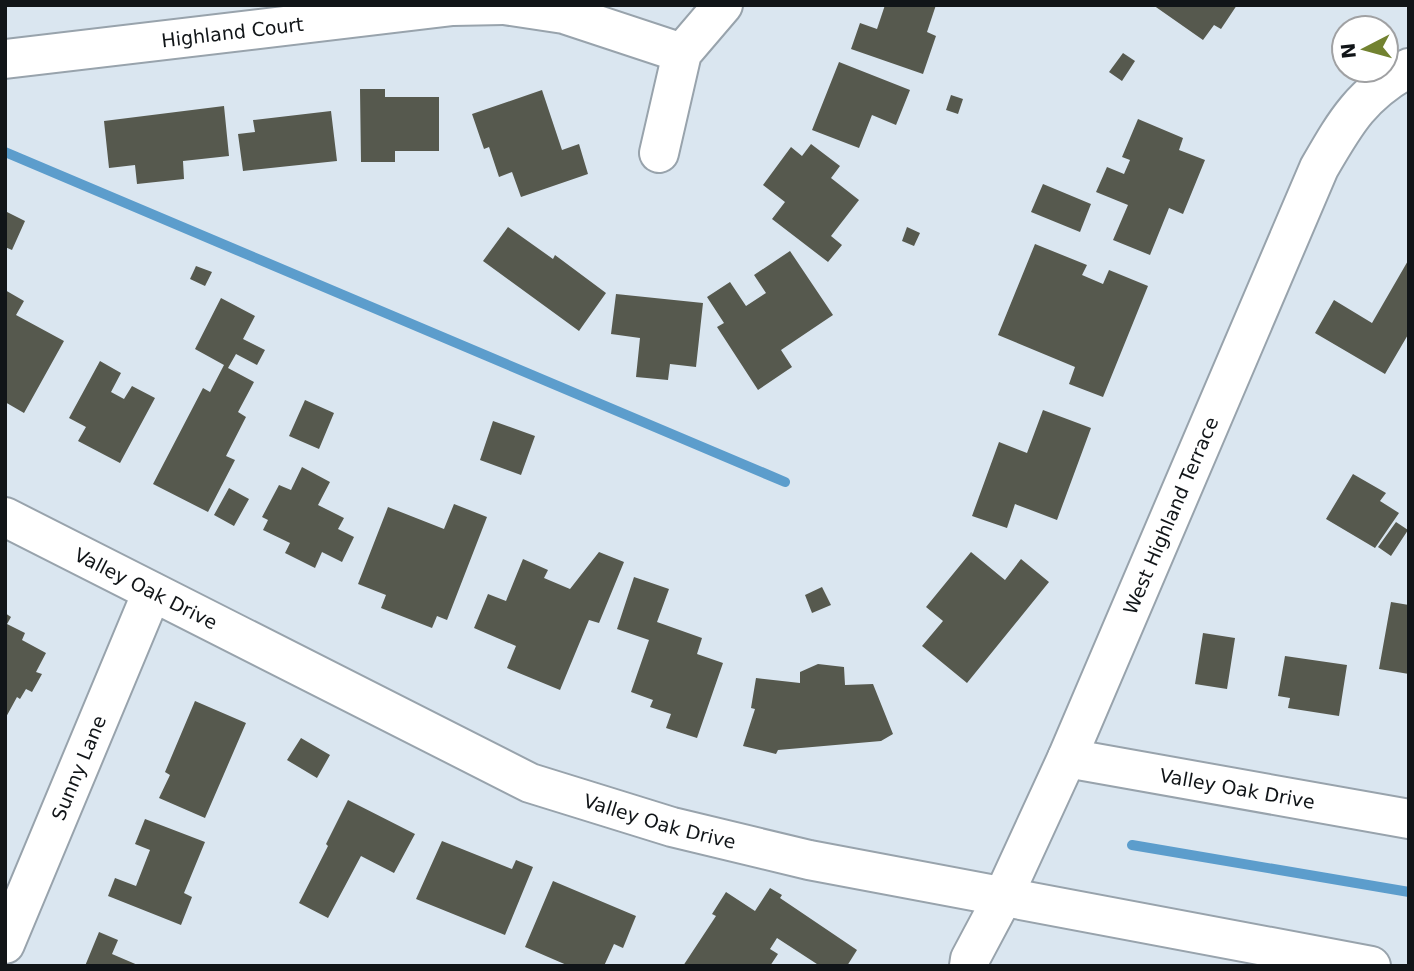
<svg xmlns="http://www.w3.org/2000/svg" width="1414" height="971" viewBox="0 0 1414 971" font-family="'DejaVu Sans',sans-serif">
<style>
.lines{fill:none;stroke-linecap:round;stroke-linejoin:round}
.stream{stroke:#5c9dcc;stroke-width:10}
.building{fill:#56594e}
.minor-casing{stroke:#98a3ac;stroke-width:42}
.minor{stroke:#fff;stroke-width:38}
.labels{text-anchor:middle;stroke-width:7;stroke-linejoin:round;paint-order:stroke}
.street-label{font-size:19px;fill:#111518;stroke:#fff}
</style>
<rect width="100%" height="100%" fill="#dae6f0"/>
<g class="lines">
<path class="stream" d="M 5,152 L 785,482
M 1132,845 L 1409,892"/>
</g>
<path class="building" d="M 885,5 L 936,5 L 927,32 L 936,36 L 923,74 L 851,49 L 860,23 L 877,29 Z
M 1153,5 L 1237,5 L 1221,29 L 1214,25 L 1203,40 Z
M 1123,53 L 1135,61 L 1122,81 L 1109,72 Z
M 839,62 L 910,90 L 896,125 L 872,115 L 859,148 L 812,130 Z
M 360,89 L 385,89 L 385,97 L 439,97 L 439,151 L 395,151 L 395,162 L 361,162 Z
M 542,90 L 562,150 L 579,144 L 588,174 L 521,197 L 512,172 L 499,177 L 489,147 L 484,149 L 472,114 Z
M 951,95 L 963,99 L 958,114 L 946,110 Z
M 224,106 L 229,156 L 183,161 L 184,179 L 137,184 L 135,165 L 109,168 L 104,121 Z
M 331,111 L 337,161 L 243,171 L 238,134 L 255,132 L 253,120 Z
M 1138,119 L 1183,138 L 1179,150 L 1205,160 L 1183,214 L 1169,208 L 1150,255 L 1113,240 L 1128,205 L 1096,192 L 1107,167 L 1124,174 L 1130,160 L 1122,157 Z
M 811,144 L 840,166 L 831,178 L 859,200 L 831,236 L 842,245 L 828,262 L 772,219 L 785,202 L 763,185 L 791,147 L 802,156 Z
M 1043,184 L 1091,204 L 1080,232 L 1031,212 Z
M 5,211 L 25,221 L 12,250 L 5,247 Z
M 508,227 L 553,259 L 555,255 L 606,293 L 579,331 L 483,261 Z
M 907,227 L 920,233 L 914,246 L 902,241 Z
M 1035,244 L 1087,265 L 1082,275 L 1103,284 L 1109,270 L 1148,286 L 1103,397 L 1069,384 L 1075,367 L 998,335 Z
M 790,251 L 833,315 L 781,350 L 792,367 L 758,390 L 717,327 L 724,323 L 707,297 L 730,282 L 746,306 L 766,293 L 754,275 Z
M 1409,259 L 1409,333 L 1385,374 L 1315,333 L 1334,300 L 1372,323 Z
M 196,266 L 212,272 L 205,286 L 190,279 Z
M 5,290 L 24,301 L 16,315 L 64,341 L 24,413 L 5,402 Z
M 616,294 L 703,303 L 696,367 L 670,364 L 668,380 L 636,377 L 640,338 L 611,334 Z
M 221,298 L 255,316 L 243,339 L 265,350 L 257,365 L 236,354 L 228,368 L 254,382 L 238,412 L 246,417 L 226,456 L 235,460 L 208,512 L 153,484 L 203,388 L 210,392 L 224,365 L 195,349 Z
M 100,361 L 121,373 L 111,392 L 124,399 L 132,386 L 155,398 L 120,463 L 78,441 L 86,427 L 69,418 Z
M 305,400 L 334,413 L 319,449 L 289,436 Z
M 1043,410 L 1091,428 L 1057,520 L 1015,504 L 1007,528 L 972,516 L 999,442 L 1027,453 Z
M 493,421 L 535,436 L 521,475 L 480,460 Z
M 302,467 L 330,482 L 318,505 L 344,518 L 338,529 L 354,537 L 342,562 L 322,552 L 315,568 L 285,553 L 290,543 L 263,530 L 268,520 L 262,517 L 279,485 L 291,490 Z
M 1353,474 L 1386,493 L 1380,501 L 1399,513 L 1375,548 L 1326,519 Z
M 229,488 L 249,499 L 234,526 L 214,515 Z
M 454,504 L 487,517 L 447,620 L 437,616 L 432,628 L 381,608 L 386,595 L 358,584 L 388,507 L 444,529 Z
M 1396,522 L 1408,530 L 1391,556 L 1378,547 Z
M 599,552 L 624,562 L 599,623 L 589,620 L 560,690 L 507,668 L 516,646 L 474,628 L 488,594 L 506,601 L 523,559 L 548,570 L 544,578 L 570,589 Z
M 971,552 L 1005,580 L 1021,559 L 1049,582 L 967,683 L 922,646 L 943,621 L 926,607 Z
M 634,577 L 669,589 L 657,622 L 702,638 L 697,654 L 723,663 L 697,738 L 666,728 L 671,714 L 650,707 L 653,700 L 631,692 L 649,640 L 617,629 Z
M 822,587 L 831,605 L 812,613 L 805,595 Z
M 1391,602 L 1409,605 L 1409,674 L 1379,669 Z
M 5,613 L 11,617 L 7,624 L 25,633 L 22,640 L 46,653 L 36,672 L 42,674 L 32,692 L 26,689 L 20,699 L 17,697 L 5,719 Z
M 1203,633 L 1235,638 L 1227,689 L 1195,684 Z
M 1285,656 L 1347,665 L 1339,716 L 1288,708 L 1290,698 L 1278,696 Z
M 818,664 L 844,667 L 845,685 L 873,684 L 893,734 L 881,741 L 778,750 L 776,754 L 743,746 L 755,709 L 751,708 L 756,678 L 800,683 L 800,672 Z
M 195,701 L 246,723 L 205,818 L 159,798 L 170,775 L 165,772 Z
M 301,738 L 330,755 L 317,778 L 287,760 Z
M 348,800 L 415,834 L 394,873 L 361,856 L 328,918 L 299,903 L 328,846 L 326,844 Z
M 145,819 L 205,842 L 184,893 L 192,897 L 181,925 L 108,896 L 115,878 L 136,886 L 150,850 L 135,844 Z
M 442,841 L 512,869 L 516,860 L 533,867 L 505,935 L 416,899 Z
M 553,881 L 636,916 L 623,948 L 614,944 L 604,966 L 569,966 L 525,947 Z
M 770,888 L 782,895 L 780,898 L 857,950 L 847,966 L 820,966 L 777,938 L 770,949 L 778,954 L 770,966 L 683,966 L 716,916 L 712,914 L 726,892 L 755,911 Z
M 99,932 L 118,940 L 112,954 L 140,966 L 85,966 Z"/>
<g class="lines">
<defs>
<g id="minor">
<path d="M 504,5 L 564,14 L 682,53"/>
<path id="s1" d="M 5,59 L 453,6 L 503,5"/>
<path d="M 659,153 L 682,53 L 723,5"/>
<path id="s2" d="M 5,517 L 530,783 L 672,827 L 809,860 L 1371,966"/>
<path id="s3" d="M 1067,758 L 1409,819"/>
<path id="s4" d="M 5,944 L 152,592"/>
<path id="s5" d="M 969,966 L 970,959 L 1003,897 L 1067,758 L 1319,168 C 1345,123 1361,94 1409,68"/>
</g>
</defs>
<use href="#minor" class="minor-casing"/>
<use href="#minor" class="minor"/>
</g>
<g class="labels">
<g class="street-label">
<text dy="7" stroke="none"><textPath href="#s1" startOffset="229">Highland Court</textPath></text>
<text dy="7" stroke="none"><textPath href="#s5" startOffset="494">West Highland Terrace</textPath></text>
<text dy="7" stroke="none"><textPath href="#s2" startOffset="158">Valley Oak Drive</textPath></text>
<text dy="7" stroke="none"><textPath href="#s4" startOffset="191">Sunny Lane</textPath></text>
<text dy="7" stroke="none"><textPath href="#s3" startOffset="173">Valley Oak Drive</textPath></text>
<text dy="7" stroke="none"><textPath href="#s2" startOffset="724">Valley Oak Drive</textPath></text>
</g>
</g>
<rect width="1414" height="971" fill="none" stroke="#111518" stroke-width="14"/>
<g transform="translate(1365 49) rotate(264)"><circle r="33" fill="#ffffff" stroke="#a0a1a3" stroke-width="2"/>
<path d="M0-5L12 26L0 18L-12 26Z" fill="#728230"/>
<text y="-10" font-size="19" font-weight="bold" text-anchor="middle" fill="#111518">N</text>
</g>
</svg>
